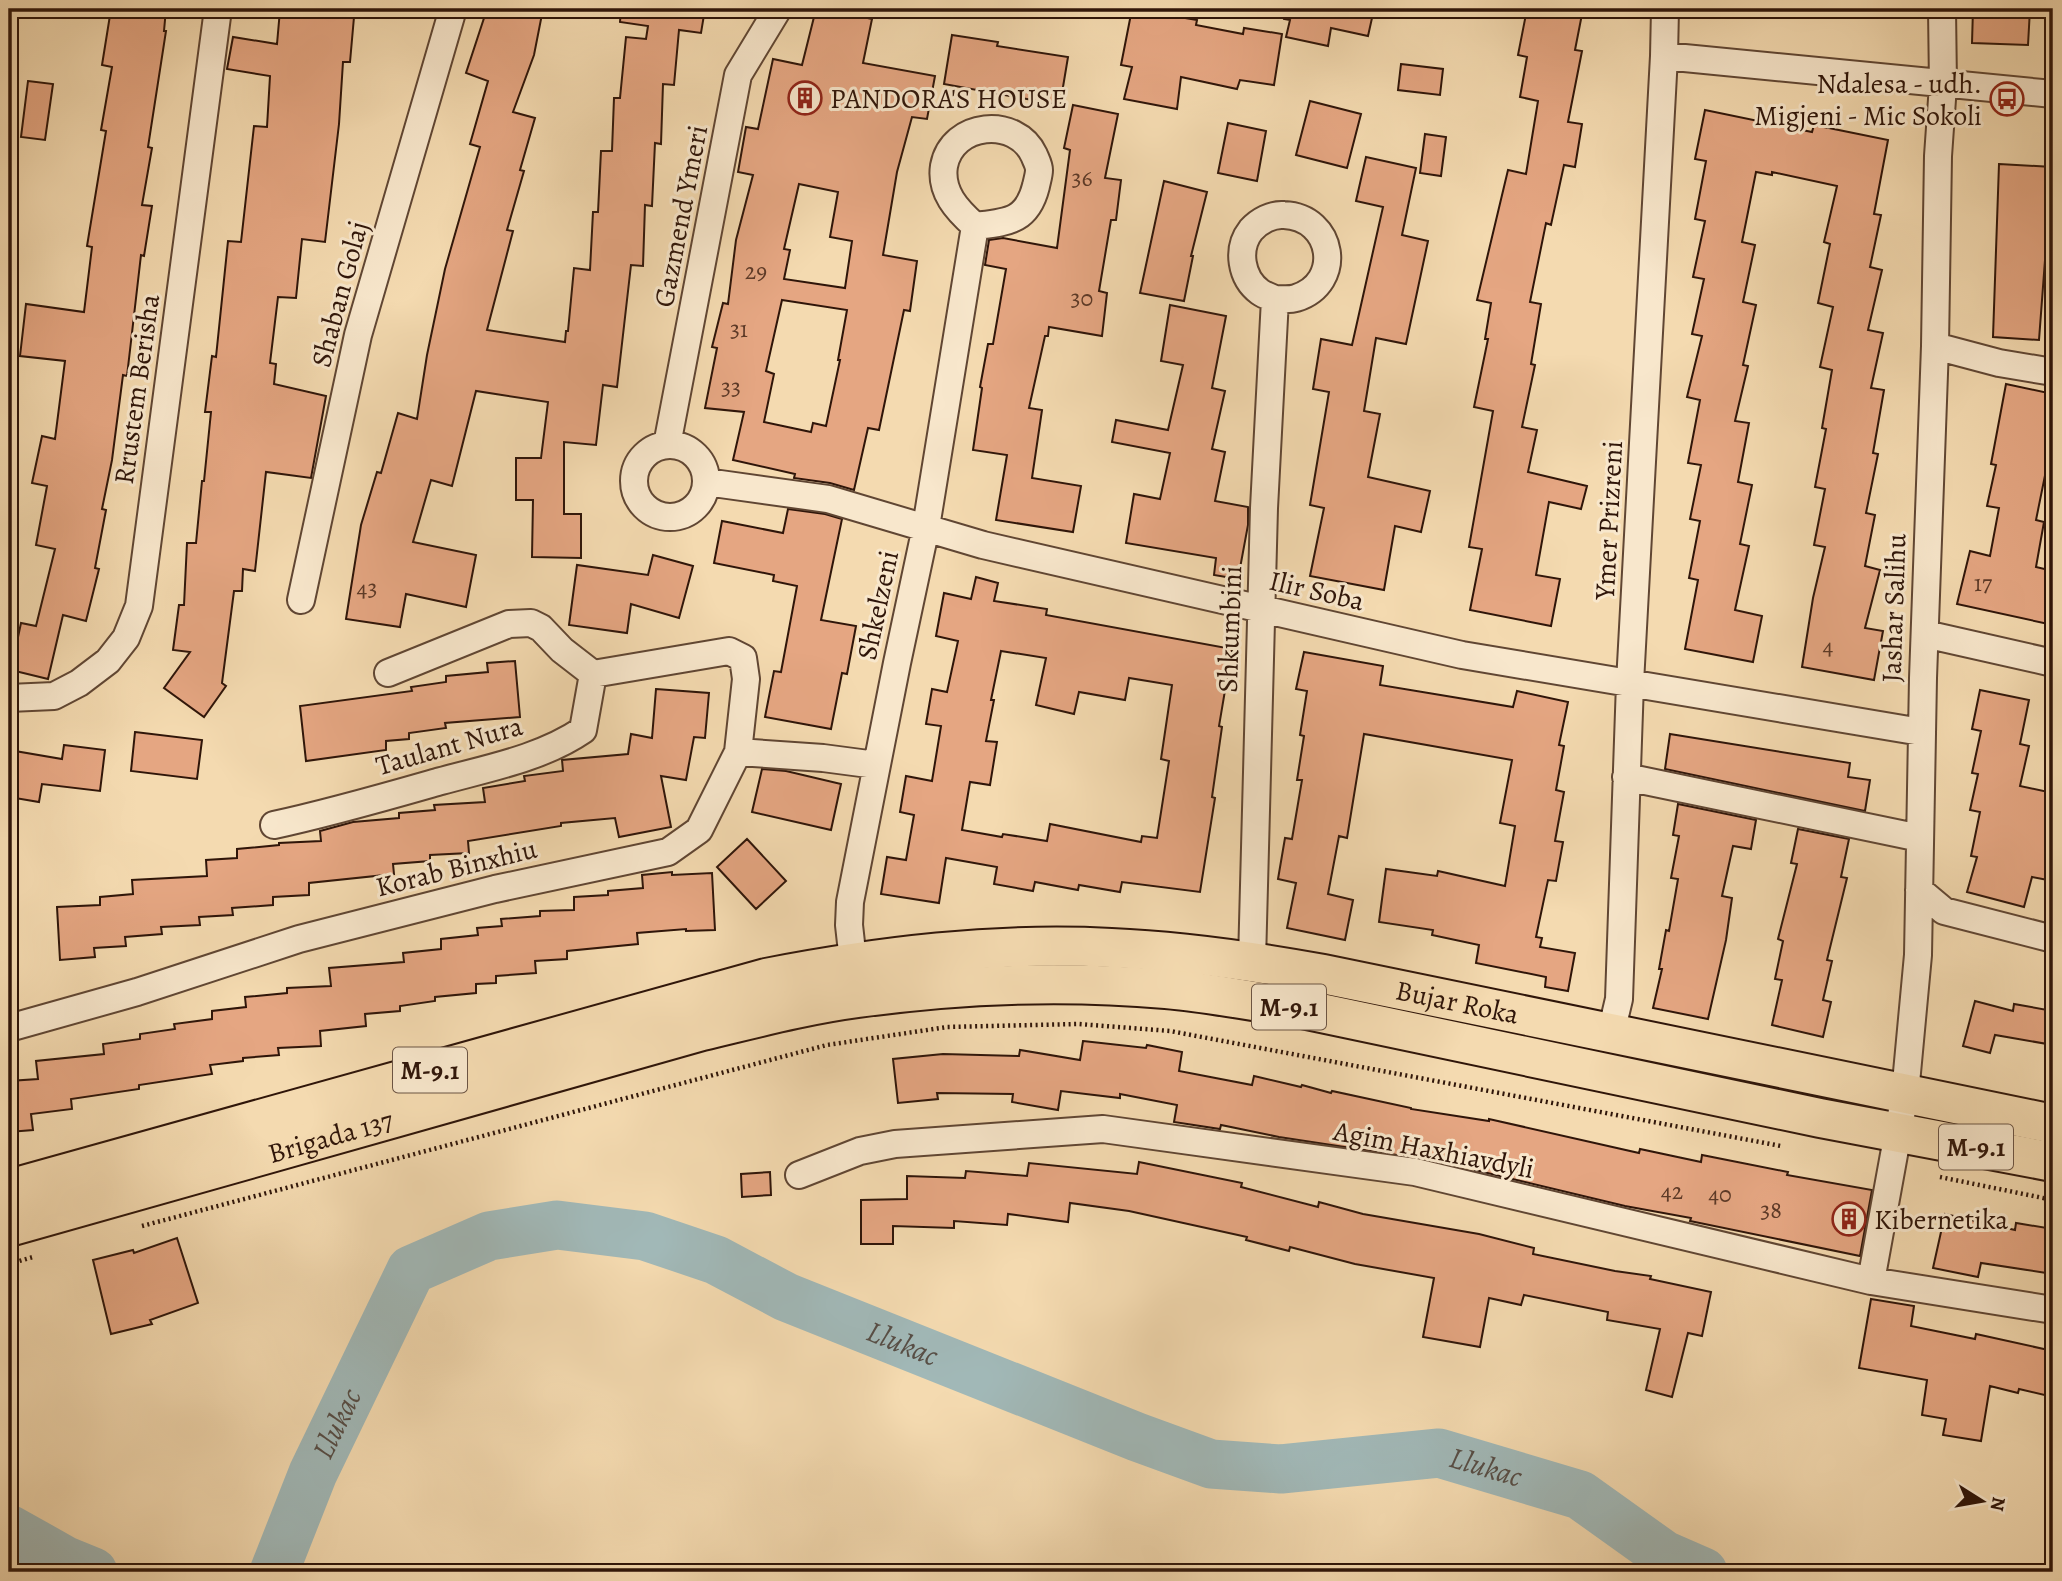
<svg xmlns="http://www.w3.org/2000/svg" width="2062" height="1581" viewBox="0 0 2062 1581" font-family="Alegreya,serif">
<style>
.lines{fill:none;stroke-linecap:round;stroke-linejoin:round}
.river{stroke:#a1b8b7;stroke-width:49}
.building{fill:#e5a682;stroke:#2f1509;stroke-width:2;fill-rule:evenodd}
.street-casing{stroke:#604633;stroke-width:30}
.primary-casing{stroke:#2f1509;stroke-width:42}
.path{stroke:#2f1509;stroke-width:4.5;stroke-dasharray:2 3.5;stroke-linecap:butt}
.street{stroke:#f8e7cc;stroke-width:26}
.primary{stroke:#f4dab0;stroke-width:38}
.labels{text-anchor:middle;stroke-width:6;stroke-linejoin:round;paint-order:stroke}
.number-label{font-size:24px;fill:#5c3927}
.shield{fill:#f8e7cc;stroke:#6b5444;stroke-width:2}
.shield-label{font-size:26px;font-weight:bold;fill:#2f1509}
.poi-label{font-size:28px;fill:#2f1509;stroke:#f8e7cc;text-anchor:start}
.street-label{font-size:28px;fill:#2f1509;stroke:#f8e7cc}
.water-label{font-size:30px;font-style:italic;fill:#574e46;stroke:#f8e7cc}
</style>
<rect width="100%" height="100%" fill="#f4dab0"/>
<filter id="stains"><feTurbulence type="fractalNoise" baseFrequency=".00286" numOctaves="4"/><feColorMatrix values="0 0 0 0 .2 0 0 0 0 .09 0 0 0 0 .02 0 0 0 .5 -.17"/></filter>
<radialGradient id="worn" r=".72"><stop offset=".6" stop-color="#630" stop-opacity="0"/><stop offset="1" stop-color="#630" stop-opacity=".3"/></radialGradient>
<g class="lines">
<g class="river">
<path d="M 9,1529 L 66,1561 L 93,1572"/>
<path id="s1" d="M 274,1572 L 313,1473 L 411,1270 L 489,1236 L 557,1225 L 645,1236 L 716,1260 L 786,1297 L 1137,1437 L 1211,1464 L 1281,1469 L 1439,1453 L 1580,1495 L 1664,1555 L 1703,1572"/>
</g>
</g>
<path class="building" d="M 111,9 L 166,9 L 164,31 L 166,31 L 148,147 L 152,148 L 142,205 L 152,206 L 144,256 L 141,255 L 127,376 L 123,375 L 112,460 L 102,509 L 106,510 L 95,568 L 99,569 L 86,621 L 63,615 L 48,679 L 11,670 L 21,623 L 36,626 L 55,549 L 36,545 L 47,486 L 32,483 L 42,436 L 55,439 L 65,361 L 20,356 L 26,304 L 84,312 L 92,247 L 87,246 L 106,131 L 101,130 L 112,67 L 102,65 Z
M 487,9 L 543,9 L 534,55 L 513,112 L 535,118 L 520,170 L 524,171 L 507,230 L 513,231 L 487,330 L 565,342 L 566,331 L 568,331 L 574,268 L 590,270 L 593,212 L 598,212 L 601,151 L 612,151 L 614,98 L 620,98 L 626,37 L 646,39 L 648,26 L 620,22 L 621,9 L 705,9 L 701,33 L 679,30 L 674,85 L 663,84 L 661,144 L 655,143 L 652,206 L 645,205 L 643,266 L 631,265 L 617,387 L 603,385 L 596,445 L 564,442 L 564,514 L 581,514 L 581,558 L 532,557 L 533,500 L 516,500 L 516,458 L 541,458 L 548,402 L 476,391 L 452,486 L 431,480 L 413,542 L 476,555 L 466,607 L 406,594 L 400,627 L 346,619 L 361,525 L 377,472 L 381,473 L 398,413 L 417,419 L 427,355 L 445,269 L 480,147 L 470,144 L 488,81 L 466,73 Z
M 816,9 L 828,9 L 872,19 L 863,63 L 935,76 L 927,119 L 912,117 L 897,172 L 883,255 L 917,261 L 910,311 L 904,310 L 879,430 L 868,428 L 854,490 L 830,483 L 794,478 L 795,474 L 733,460 L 744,412 L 705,408 L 717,348 L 712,347 L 723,303 L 728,304 L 736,240 L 753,175 L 738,172 L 746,127 L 758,129 L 773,59 L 802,65 ZM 799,184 L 838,192 L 830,237 L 852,241 L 845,288 L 784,279 L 790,250 L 784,249 ZM 782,300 L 847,310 L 838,360 L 840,360 L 826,426 L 813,423 L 811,432 L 764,422 L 774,374 L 766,371 Z
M 1132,9 L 1197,20 L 1196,25 L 1243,34 L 1244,28 L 1282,34 L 1274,85 L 1240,80 L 1237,89 L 1181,77 L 1177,109 L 1124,99 L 1132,67 L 1121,65 Z
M 1285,9 L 1374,9 L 1368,36 L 1331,28 L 1328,46 L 1286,37 L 1290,20 L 1284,19 Z
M 1527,9 L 1583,9 L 1575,50 L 1582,51 L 1568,122 L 1582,124 L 1575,167 L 1564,165 L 1551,225 L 1546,223 L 1530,302 L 1541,304 L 1531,364 L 1535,365 L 1522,427 L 1537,430 L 1528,472 L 1587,486 L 1581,509 L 1549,502 L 1536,575 L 1560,579 L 1551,626 L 1470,610 L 1482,549 L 1469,547 L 1493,411 L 1474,407 L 1488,339 L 1485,339 L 1491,303 L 1477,300 L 1508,170 L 1526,174 L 1538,101 L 1520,97 L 1527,57 L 1518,55 Z
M 1973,9 L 2030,9 L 2028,45 L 1972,43 Z
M 280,10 L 354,17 L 350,62 L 343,62 L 339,124 L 325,242 L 302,239 L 296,298 L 278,297 L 270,363 L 276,364 L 274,384 L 326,396 L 311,478 L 266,472 L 255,571 L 243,569 L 242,591 L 234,591 L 222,683 L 226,686 L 204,717 L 164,688 L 190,652 L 173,650 L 179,605 L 184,605 L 187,543 L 196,543 L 202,481 L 204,481 L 211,412 L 205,412 L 212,356 L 216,357 L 228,241 L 241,242 L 254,126 L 267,127 L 270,76 L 227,69 L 233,37 L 277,44 Z
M 952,35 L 998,42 L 997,46 L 1068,57 L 1060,105 L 944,84 Z
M 1401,64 L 1443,69 L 1440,95 L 1398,90 Z
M 28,81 L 53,84 L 45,140 L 21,137 Z
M 1310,101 L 1361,114 L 1347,168 L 1296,155 Z
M 1073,105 L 1118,114 L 1105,178 L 1121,180 L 1116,220 L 1111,220 L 1099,291 L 1107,293 L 1102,336 L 1049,327 L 1048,336 L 1045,336 L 1029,408 L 1042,410 L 1032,478 L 1081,486 L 1073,532 L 996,520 L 1007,455 L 973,450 L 982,388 L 980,387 L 988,344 L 993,344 L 1006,269 L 985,265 L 989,240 L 1003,238 L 1057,248 L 1070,150 L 1064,148 Z
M 1705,110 L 1812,132 L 1814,125 L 1888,140 L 1874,214 L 1881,215 L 1870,267 L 1882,270 L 1868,330 L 1883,333 L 1871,388 L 1884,390 L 1873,453 L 1878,454 L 1866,513 L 1875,515 L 1865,566 L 1880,570 L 1865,628 L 1883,631 L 1874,680 L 1802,667 L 1813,598 L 1825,547 L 1814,545 L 1825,489 L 1815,487 L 1826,429 L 1822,428 L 1832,370 L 1820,367 L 1833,307 L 1818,303 L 1830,244 L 1824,242 L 1837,186 L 1772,172 L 1772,175 L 1756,172 L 1742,242 L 1755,245 L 1743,302 L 1756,305 L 1743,365 L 1748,366 L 1735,421 L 1749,423 L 1738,482 L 1752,485 L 1740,544 L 1749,546 L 1735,610 L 1762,616 L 1753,662 L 1685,649 L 1698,580 L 1689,578 L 1700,521 L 1690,519 L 1701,465 L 1688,463 L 1700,400 L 1687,397 L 1702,336 L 1692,334 L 1704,279 L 1693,277 L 1705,221 L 1695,219 L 1706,161 L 1695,159 Z
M 1228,123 L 1266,131 L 1257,181 L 1218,173 Z
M 1425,134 L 1446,137 L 1441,176 L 1420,173 Z
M 1366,157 L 1416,168 L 1402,235 L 1428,241 L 1406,344 L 1376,338 L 1364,411 L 1380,414 L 1368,477 L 1430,491 L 1421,532 L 1395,526 L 1384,590 L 1310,576 L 1324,508 L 1310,505 L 1329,392 L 1313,389 L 1321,339 L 1352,345 L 1383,207 L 1356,201 Z
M 1999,164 L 2052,167 L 2039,340 L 1993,337 Z
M 1164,181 L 1207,192 L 1191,256 L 1193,256 L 1184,301 L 1140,293 Z
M 1170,305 L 1226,316 L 1212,388 L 1225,391 L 1212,449 L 1225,452 L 1215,501 L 1248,507 L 1248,525 L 1238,579 L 1214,575 L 1216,558 L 1126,543 L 1134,494 L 1160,499 L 1170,453 L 1112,442 L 1116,420 L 1168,430 L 1183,365 L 1161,361 Z
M 2006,384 L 2053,394 L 2053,436 L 2036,520 L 2044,522 L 2036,567 L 2053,571 L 2053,625 L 1957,604 L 1970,551 L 1990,556 L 1999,508 L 1987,506 L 1996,465 L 1991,464 Z
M 788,509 L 825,514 L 842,519 L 821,620 L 856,626 L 847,674 L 842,673 L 831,729 L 765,717 L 774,671 L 781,672 L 797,586 L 773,581 L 774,575 L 714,563 L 722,521 L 783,533 Z
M 653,555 L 693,566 L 679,618 L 631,604 L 627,633 L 569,625 L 577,565 L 648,575 Z
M 976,577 L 998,583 L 994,601 L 1047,609 L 1046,615 L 1232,649 L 1219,726 L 1222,727 L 1212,797 L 1215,798 L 1200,892 L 1122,882 L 1120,892 L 1079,885 L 1078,890 L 1035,882 L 1033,891 L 994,884 L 997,867 L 946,858 L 939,903 L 881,894 L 887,857 L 906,860 L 914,815 L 900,812 L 906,776 L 932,781 L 941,726 L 926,724 L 932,689 L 947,692 L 958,641 L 936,636 L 944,593 L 971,599 ZM 1001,651 L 1046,658 L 1036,705 L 1074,714 L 1079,692 L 1125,700 L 1129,678 L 1172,685 L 1161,759 L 1169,761 L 1157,838 L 1142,836 L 1141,842 L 1050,824 L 1047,841 L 1003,834 L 1002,837 L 962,830 L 970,782 L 990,785 L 997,742 L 986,741 L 994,700 L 991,700 Z
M 1304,652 L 1383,666 L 1380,685 L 1513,707 L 1517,691 L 1568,702 L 1559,745 L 1564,746 L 1556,790 L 1564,792 L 1555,841 L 1563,842 L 1556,881 L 1548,880 L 1536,937 L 1542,938 L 1540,947 L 1575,953 L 1568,991 L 1545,987 L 1546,977 L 1476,963 L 1479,945 L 1432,935 L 1433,930 L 1379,922 L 1386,869 L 1437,876 L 1438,871 L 1505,886 L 1515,826 L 1500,823 L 1512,760 L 1364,734 L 1347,838 L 1339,836 L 1328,894 L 1353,900 L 1345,940 L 1287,928 L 1296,883 L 1278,879 L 1285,838 L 1292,839 L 1302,780 L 1297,780 L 1304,736 L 1300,735 L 1307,691 L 1296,689 Z
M 515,661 L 520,717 L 445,723 L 446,728 L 409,733 L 409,739 L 386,741 L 386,750 L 306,761 L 300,706 L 412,691 L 411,687 L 446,682 L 446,676 L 488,672 L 487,663 Z
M 656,689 L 709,693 L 705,738 L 694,737 L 686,780 L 661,776 L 671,827 L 619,837 L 615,818 L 561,823 L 561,826 L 468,841 L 469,853 L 430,855 L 430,861 L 393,864 L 394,874 L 309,883 L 309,895 L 273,897 L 273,905 L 232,908 L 233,915 L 199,917 L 200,925 L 161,927 L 162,934 L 125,937 L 126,946 L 94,948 L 95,957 L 60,960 L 57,907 L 100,905 L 100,897 L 133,894 L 132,880 L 207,876 L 206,860 L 237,858 L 237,849 L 279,845 L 279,843 L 321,841 L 320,831 L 353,822 L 399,818 L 399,813 L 435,810 L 434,805 L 485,802 L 483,788 L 525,781 L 524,776 L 563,771 L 562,760 L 628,754 L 631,734 L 652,738 Z
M 1980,690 L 2029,700 L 2020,744 L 2029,746 L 2020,786 L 2053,793 L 2053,881 L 2032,877 L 2024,907 L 1967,892 L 1977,857 L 1971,856 L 1980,812 L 1970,810 L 1978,774 L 1972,773 L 1981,731 L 1972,729 Z
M 135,732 L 202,740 L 197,779 L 131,771 Z
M 1670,734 L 1850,763 L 1848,777 L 1870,780 L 1865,811 L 1665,769 Z
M 64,745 L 105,750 L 100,791 L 42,784 L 39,802 L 9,797 L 9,750 L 62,759 Z
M 762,769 L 786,771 L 841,784 L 831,830 L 752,812 Z
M 1678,804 L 1756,820 L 1751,849 L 1733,846 L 1722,896 L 1732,898 L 1726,940 L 1708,1019 L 1653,1008 L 1662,969 L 1659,969 L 1666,930 L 1669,931 L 1678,879 L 1671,878 L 1679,836 L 1673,835 Z
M 1798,829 L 1849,839 L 1841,877 L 1847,878 L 1827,960 L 1832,961 L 1823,1000 L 1831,1002 L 1823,1037 L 1772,1025 L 1782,980 L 1775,979 L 1783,941 L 1778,939 L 1797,864 L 1791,863 Z
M 747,839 L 786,881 L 756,909 L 717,867 Z
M 672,872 L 672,875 L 712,873 L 715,930 L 686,931 L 686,929 L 637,933 L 638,944 L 567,951 L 567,959 L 535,961 L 536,973 L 496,976 L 496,983 L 476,984 L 476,993 L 435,997 L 435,1001 L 400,1006 L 400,1011 L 365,1014 L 366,1026 L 320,1031 L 321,1046 L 278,1048 L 279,1055 L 243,1058 L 243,1061 L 210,1065 L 212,1074 L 139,1085 L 139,1089 L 71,1099 L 72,1109 L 31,1114 L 33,1130 L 9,1132 L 9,1081 L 38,1079 L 36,1061 L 104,1054 L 103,1044 L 140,1039 L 140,1034 L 175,1029 L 174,1024 L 212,1019 L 212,1011 L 246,1007 L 245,997 L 287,993 L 287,988 L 331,986 L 329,968 L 404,962 L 403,953 L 441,949 L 441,939 L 478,935 L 477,928 L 502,926 L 501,919 L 540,916 L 540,911 L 574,910 L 574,897 L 608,895 L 608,891 L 643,888 L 642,875 Z
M 1975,1001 L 2013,1011 L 2014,1004 L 2053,1011 L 2053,1045 L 1995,1035 L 1990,1053 L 1963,1046 Z
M 1083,1041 L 1146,1048 L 1147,1045 L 1182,1052 L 1179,1071 L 1252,1085 L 1254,1076 L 1301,1087 L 1302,1085 L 1331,1093 L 1332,1091 L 1411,1108 L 1411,1109 L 1489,1121 L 1489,1119 L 1639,1153 L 1640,1149 L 1701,1162 L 1702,1155 L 1788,1172 L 1787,1175 L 1872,1190 L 1860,1256 L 1690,1221 L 1691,1218 L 1625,1206 L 1475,1170 L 1476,1167 L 1279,1137 L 1221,1125 L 1220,1129 L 1174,1122 L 1177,1105 L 1120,1094 L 1120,1098 L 1061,1091 L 1058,1110 L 1012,1102 L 1013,1094 L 937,1093 L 938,1099 L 898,1103 L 893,1059 L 943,1054 L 1019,1056 L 1020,1050 L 1080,1060 Z
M 1139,1162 L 1242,1183 L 1241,1187 L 1318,1207 L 1319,1202 L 1363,1214 L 1479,1234 L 1534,1248 L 1533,1254 L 1615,1271 L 1651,1276 L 1650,1279 L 1711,1292 L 1702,1336 L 1688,1333 L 1672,1397 L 1646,1390 L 1660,1329 L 1607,1320 L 1608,1312 L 1524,1295 L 1521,1305 L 1489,1298 L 1480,1347 L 1423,1337 L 1434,1278 L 1355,1264 L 1290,1247 L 1289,1251 L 1246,1240 L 1247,1237 L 1129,1211 L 1070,1203 L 1068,1222 L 1008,1214 L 1007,1225 L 954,1221 L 954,1228 L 893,1226 L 893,1244 L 861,1244 L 861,1200 L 907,1199 L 907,1176 L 965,1178 L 966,1171 L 1027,1176 L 1029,1163 L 1137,1174 Z
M 770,1172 L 771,1195 L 742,1197 L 741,1174 Z
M 1945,1214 L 2015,1230 L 2016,1223 L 2053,1229 L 2053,1274 L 1981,1263 L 1978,1277 L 1933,1268 Z
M 177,1238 L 198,1303 L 150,1320 L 152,1324 L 111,1334 L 93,1260 L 133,1250 L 134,1253 Z
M 1871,1299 L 1914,1306 L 1911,1326 L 1975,1339 L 1976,1334 L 2053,1351 L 2053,1397 L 2019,1389 L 2018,1393 L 1990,1386 L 1981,1441 L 1943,1435 L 1946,1419 L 1922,1415 L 1927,1380 L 1859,1368 Z"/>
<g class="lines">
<defs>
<path id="street" d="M 1664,56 L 2053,94
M 1935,346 L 1999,363 L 2053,372
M634 481a36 36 0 1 1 72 0a36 36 0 1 1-72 0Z
M 667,445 L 738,75 L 778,9
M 706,482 L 828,499 L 983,545 L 1462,655 L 1921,732
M 301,600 L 358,335 L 453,9
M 1925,634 L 2053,663
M 388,673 L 509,624 L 531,623 L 541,628 L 562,650 L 593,674 L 729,651 L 743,658 L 746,679 L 738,752
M 9,698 L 54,696 L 79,683 L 108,661 L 126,638 L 139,606 L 218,9
M 1626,777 L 1920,838
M 274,825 C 330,813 385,797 441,781 C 489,768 542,758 583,730 L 593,674
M 1919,890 L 1944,911 L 2053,939
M 1252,961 L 1264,508 L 1275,299 C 1282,299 1290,300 1296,298 C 1344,283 1334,217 1284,215 C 1272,214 1259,221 1251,230 C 1236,249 1241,278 1260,292 C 1264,295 1270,297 1275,299
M 855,979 L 849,925 L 850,902 L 897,663 L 926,527 L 975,226 C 957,210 940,192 944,166 C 952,122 1016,116 1034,155 C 1036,160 1039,165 1039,170 C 1039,175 1037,181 1036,186 C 1027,222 1007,222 975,226
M 9,1028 L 137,992 L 299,939 L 495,889 L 668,852 L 699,830 L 738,752 L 823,758 L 876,765
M 1611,1033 L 1619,999 L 1630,683 L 1664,56 L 1665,9
M 799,1175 L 860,1151 L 895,1144 L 1103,1129 L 1415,1172 L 1871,1281 L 2053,1310
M 1871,1281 L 1905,1094 L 1918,955 L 1923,678 L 1935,346 L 1938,156 L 1943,85 L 1942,9"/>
<g id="primary">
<path id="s2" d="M 9,1189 L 766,978 C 880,956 995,942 1111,948 C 1182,951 1252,961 1323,974 L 2053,1124"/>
<path id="s3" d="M 9,1227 L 702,1031 C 753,1019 805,1005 858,998 C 959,984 1063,980 1166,989 C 1212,993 1257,1002 1302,1009 L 1820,1118 L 2053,1162"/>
</g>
</defs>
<use href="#street" class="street-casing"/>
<use href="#primary" class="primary-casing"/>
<path class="path" d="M 1940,1177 L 2053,1200
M 142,1226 L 827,1045 L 947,1027 L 1079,1024 L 1170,1031 L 1781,1146
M 9,1264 L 33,1257"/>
<use href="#street" class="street"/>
<use href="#primary" class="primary"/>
</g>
<defs>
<symbol id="building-ring" viewBox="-11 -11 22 22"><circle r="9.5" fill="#f8e7cc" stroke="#8f2418" stroke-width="1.5"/><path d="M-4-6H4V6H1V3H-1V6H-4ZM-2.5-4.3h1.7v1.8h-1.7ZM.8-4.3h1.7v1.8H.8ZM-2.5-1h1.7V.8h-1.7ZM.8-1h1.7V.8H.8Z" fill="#8f2418"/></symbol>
<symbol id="bus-ring" viewBox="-11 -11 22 22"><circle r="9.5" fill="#f8e7cc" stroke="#8f2418" stroke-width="1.5"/><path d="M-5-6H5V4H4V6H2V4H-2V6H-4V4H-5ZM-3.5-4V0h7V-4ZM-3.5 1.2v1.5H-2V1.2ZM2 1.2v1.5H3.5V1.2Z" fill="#8f2418"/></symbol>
</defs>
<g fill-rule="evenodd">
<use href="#building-ring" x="786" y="79" width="38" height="38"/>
<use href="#bus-ring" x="1988" y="80" width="38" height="38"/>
<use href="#building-ring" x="1830" y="1200" width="38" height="38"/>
</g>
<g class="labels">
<g class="number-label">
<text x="1082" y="186">36</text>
<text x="756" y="279">29</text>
<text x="1082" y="306">30</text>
<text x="739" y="337">31</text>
<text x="731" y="395">33</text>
<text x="1983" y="591">17</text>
<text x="367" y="596">43</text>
<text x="1828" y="654">4</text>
<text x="1672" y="1199">42</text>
<text x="1720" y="1202">40</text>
<text x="1771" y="1218">38</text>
</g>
<g class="shield">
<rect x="1252" y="984.5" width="74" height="45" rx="5"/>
<rect x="393" y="1047.5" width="74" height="45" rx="5"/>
<rect x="1939" y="1124.5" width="74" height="45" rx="5"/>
</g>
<g class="shield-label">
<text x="1289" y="1016">M-9.1</text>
<text x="430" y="1079">M-9.1</text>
<text x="1976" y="1156">M-9.1</text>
</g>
<g class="poi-label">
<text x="1982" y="93" text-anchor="end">Ndalesa - udh.<tspan x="1982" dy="32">Migjeni - Mic Sokoli</tspan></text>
<text x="830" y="108">PANDORA'S HOUSE</text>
<text x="1874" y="1229">Kibernetika</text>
</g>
<g class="street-label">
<text transform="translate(680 216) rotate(-79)" y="10">Gazmend Ymeri</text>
<text transform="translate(339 294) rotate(-75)" y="10">Shaban Golaj</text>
<text transform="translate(136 389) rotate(-82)" y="10">Rrustem Berisha</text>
<text transform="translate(1608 520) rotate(-87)" y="10">Ymer Prizreni</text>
<text transform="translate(1317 590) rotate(13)" y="10">Ilir Soba</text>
<text transform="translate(877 605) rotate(-78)" y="10">Shkelzeni</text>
<text transform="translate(1893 608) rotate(-88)" y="10">Jashar Salihu</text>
<text transform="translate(1229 629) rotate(-88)" y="10">Shkumbini</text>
<text transform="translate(449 745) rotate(-16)" y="10">Taulant Nura</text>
<text transform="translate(456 867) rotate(-14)" y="10">Korab Binxhiu</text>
<text dy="10" stroke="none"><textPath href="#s2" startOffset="1484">Bujar Roka</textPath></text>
<text dy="10" stroke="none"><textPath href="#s3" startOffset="334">Brigada 137</textPath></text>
<text transform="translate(1434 1149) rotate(11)" y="10">Agim Haxhiavdyli</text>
</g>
<g class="water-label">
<text dy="10" stroke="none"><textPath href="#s1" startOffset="854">Llukac</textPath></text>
<text dy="10" stroke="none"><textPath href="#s1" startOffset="161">Llukac</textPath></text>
<text dy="10" stroke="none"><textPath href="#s1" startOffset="1463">Llukac</textPath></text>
</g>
</g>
<rect width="2062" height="1581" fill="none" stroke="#f4dab0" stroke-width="35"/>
<rect x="10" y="10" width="2041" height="1560" fill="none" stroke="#2f1509" stroke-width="3.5"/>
<rect x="18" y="18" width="2027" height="1546" fill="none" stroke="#2f1509" stroke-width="2"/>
<g transform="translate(1982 1501) rotate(101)" stroke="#f8e7cc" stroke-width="5" paint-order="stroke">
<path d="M0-5L12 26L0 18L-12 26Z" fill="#2f1509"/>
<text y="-10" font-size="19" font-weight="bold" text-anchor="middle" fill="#2f1509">N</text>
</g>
<rect width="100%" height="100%" filter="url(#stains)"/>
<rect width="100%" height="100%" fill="url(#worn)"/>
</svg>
